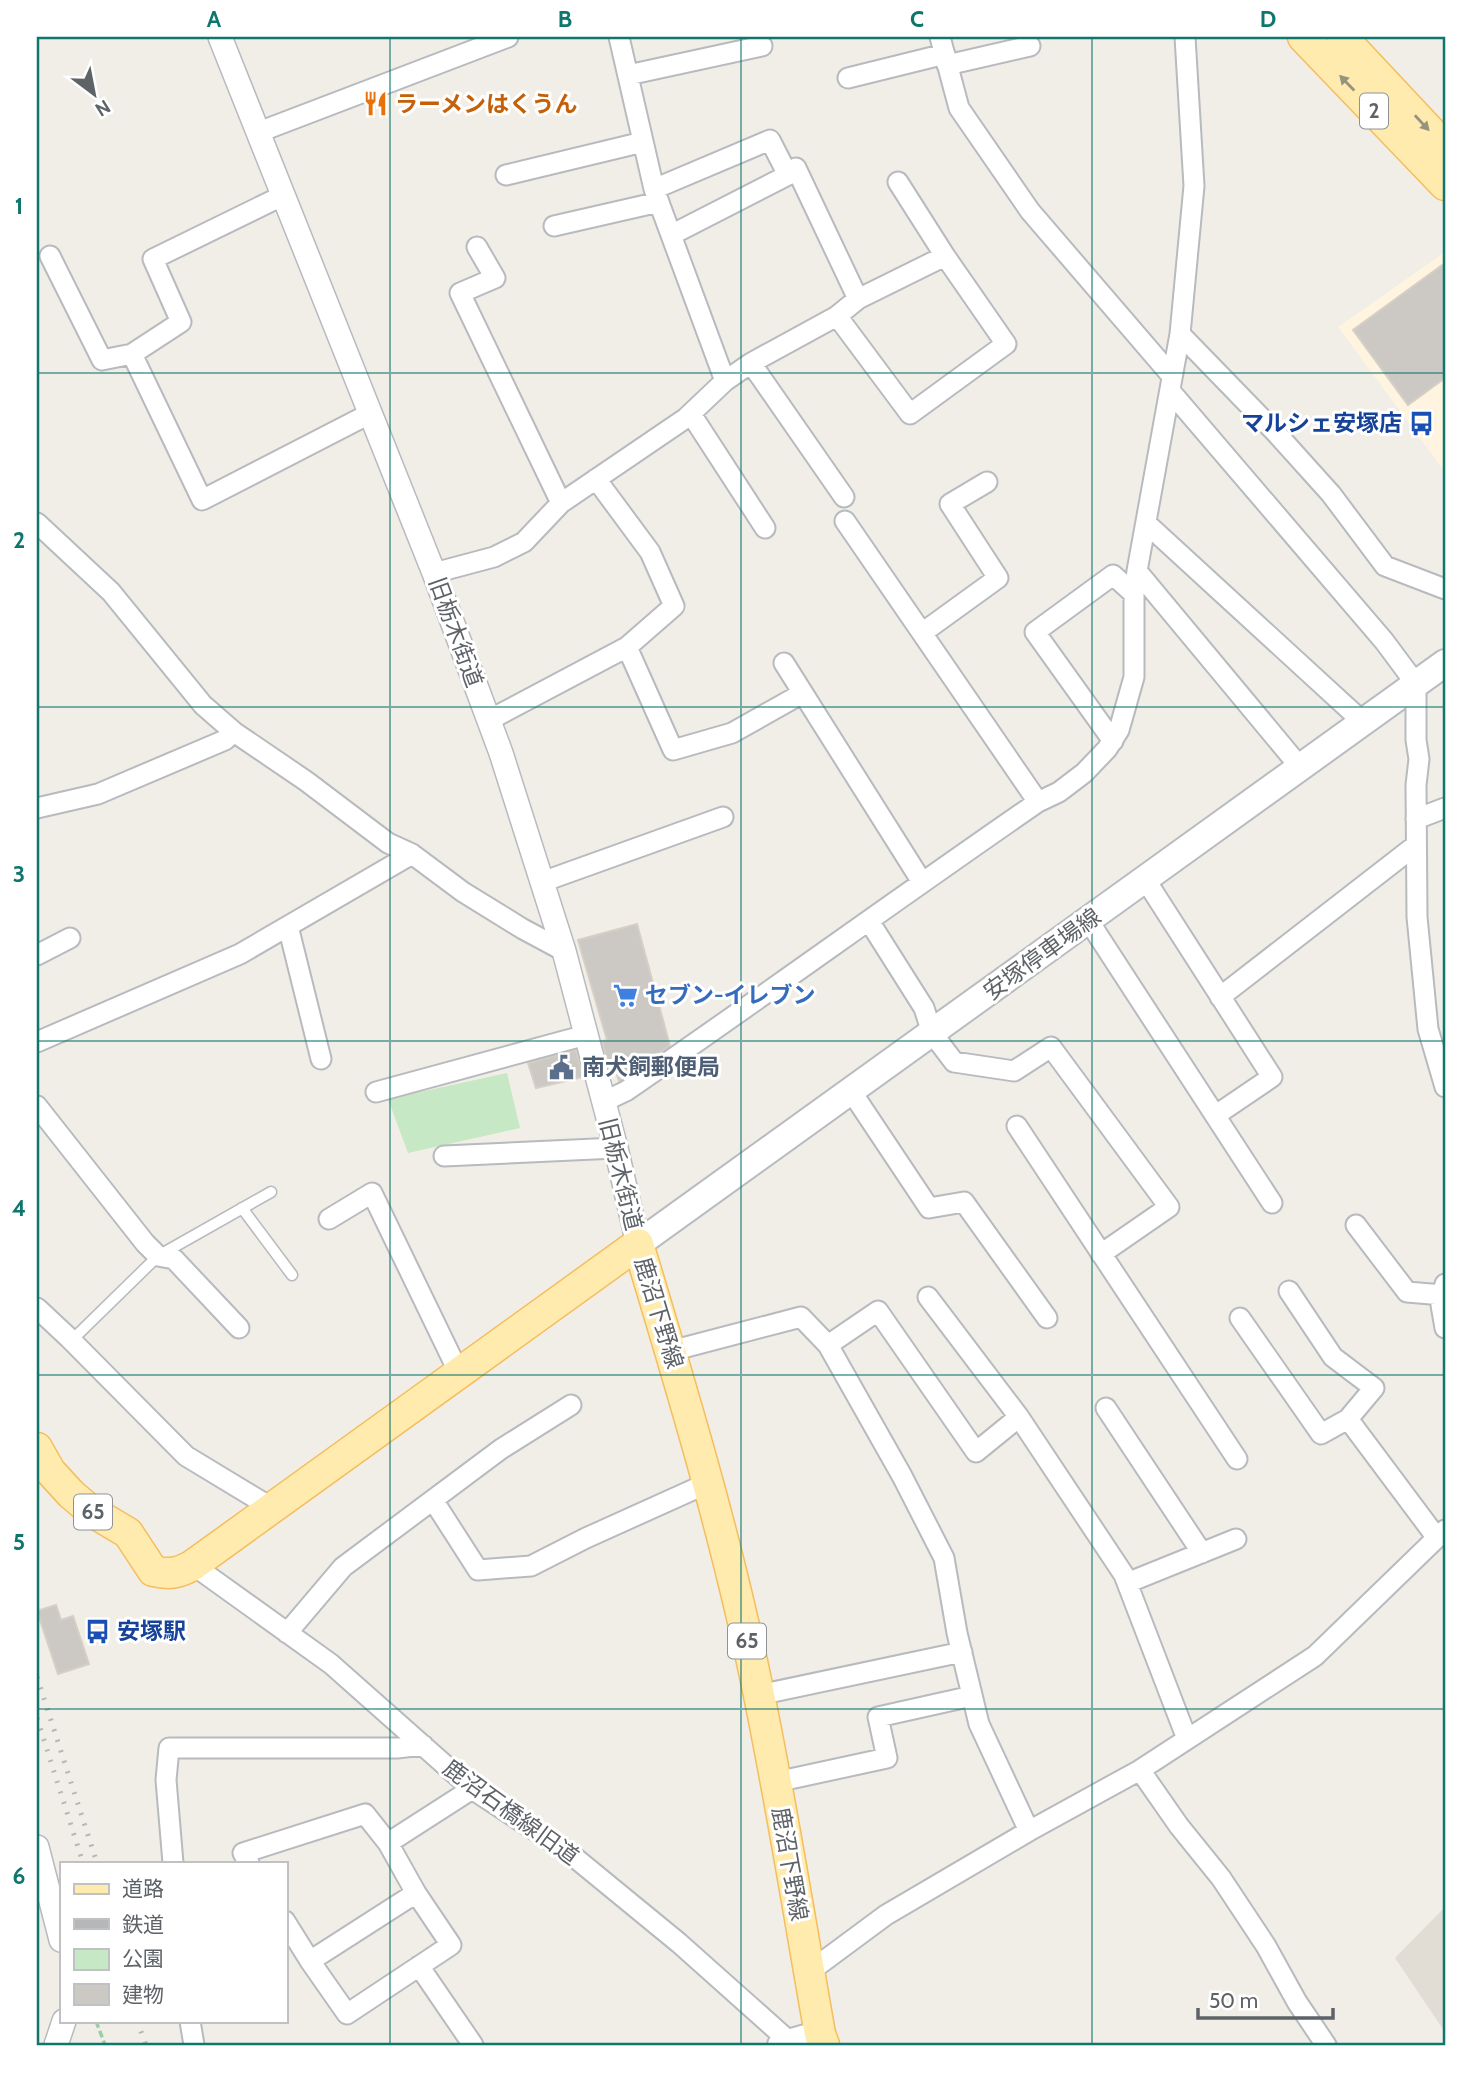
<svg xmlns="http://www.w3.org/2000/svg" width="1482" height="2082" viewBox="0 0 1482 2082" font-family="Cabin,'Noto Sans JP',sans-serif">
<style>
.commercial{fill:#fff4df}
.education{fill:#e1ddd5}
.green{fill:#c7e8c4}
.building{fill:#ccc9c4;stroke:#d6cfc5;stroke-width:2}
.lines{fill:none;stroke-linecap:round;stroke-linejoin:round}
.service-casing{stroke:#b7babe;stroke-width:13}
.minor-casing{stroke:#b7babe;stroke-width:23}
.tertiary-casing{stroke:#b7babe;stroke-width:26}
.secondary-casing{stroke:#b8bcc1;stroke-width:30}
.primary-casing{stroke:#f5bd5c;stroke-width:33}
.path{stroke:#9dcda6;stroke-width:3.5;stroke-dasharray:7 3.5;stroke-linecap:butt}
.service{stroke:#fff;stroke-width:10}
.minor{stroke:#fff;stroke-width:19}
.tertiary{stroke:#fff;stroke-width:23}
.secondary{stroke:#fff;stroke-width:26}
.primary{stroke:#ffebae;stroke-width:30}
.rail{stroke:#b6b7b8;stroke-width:5;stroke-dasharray:2 9;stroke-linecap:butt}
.oneway{fill:#969380}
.grid{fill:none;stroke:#0f766e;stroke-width:2;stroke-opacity:0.55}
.labels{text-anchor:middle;stroke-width:6;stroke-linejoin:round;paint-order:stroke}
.shield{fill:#fff;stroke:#8e9295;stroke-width:2}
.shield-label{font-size:21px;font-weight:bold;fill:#5e6368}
.food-label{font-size:23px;font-weight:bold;fill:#c56008;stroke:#fff;text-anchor:start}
.transit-label{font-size:23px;font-weight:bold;fill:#164399;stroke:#fff;text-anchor:end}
.street-label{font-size:23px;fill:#5e6368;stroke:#fff}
.shop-label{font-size:23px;font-weight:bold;fill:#366cbe;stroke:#fff;text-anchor:start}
.service-label{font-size:23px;font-weight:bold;fill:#4e5e75;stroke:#fff;text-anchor:start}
.neatline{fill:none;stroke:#0f766e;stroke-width:2.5}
.grid-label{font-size:23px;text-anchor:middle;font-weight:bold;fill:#0f766e}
</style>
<rect width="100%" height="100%" fill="#f1eee7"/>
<path class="commercial" d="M 1445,252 L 1445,472 L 1338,327 Z"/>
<path class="education" d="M 1445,1907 L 1445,2032 L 1395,1958 Z"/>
<path class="green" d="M 507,1073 L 520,1128 L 408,1153 L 388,1099 Z"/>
<path class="building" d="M 1445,263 L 1445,378 L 1408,405 L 1353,330 Z
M 637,924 L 670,1046 L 619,1081 L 615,1069 L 610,1070 L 602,1041 L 607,1040 L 578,940 Z
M 576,1050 L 583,1077 L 536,1088 L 528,1063 Z
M 56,1605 L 61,1620 L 73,1616 L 89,1664 L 58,1674 L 37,1611 Z"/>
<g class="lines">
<defs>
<path id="service" d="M 242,1208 L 292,1275
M 72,1340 L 158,1256 L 271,1192"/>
<path id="minor" d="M 940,37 L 959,108 L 1030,211 L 1171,375
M 947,65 L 1030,46
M 628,75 L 762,46
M 848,78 L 945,54
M 259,132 L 508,37
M 506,175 L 643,142
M 654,189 L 770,140 L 788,175
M 554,226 L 659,202
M 671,235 L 788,175 L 796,168 L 858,299
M 477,247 L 495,278 L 460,293 L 561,503
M 50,256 L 102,360 L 132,354 L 202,500 L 371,413
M 837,316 L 910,414 L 1006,344 L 945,256 L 898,182
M 1180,334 L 1194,186 L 1185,37
M 132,354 L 181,322 L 153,259 L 284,195
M 751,363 L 844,497
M 725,381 L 751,363 L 837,316 L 858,299 L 945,256
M 1171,392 L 1384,641 L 1416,684 L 1416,740 L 1419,759 L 1416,785 L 1417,917 L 1428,1029 L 1445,1087
M 691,414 L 765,528
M 845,521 L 1038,802
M 37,523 L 111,592 L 203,705 L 234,732 L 306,781 L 388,843 L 412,854 L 463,892 L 523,929 L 564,951
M 1147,524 L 1363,722
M 1137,571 L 1300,767
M 434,573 L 494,557 L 524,542 L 561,503 L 686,418 L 725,381 L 654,189 L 619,37
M 922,633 L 998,578 L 950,504 L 987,482
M 627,647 L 673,750 L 732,733 L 803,693
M 784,663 L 922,882
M 489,720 L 627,647 L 674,606 L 650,552 L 596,479
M 1113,741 L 1035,632 L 1113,575 L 1134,594
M 37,808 L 98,794 L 225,740 L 234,732
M 1416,819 L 1445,808
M 1145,879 L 1272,1077 L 1216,1115
M 542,882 L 723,817
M 1088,920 L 1272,1203
M 869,921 L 924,1008 L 932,1033 L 954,1062 L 1014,1071 L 1051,1047 L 1169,1207 L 1101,1254
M 288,926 L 321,1059
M 37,955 L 70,938
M 1220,997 L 1416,845
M 37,1042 L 240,954 L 412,854
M 851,1091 L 929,1208 L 964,1202 L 1047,1318
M 376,1092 L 586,1035
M 603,1102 L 626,1091 C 764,996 900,897 1038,802 L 1059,792 L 1084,773 L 1107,749 L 1119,730 L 1134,677 L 1134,594 L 1137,571 L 1180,334 L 1277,434 L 1331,494 L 1385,566 L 1445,589
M 37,1106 L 145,1243 L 158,1256 L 174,1259 L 239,1328
M 1017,1126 L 1237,1459
M 444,1156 L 616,1148
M 329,1219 L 372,1193 L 459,1373
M 1356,1225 L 1407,1292 L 1443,1295
M 1445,1284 L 1441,1305 L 1445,1328
M 1289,1291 L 1333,1357 L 1374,1388 L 1348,1419
M 928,1297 L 1019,1417
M 37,1308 L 68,1337 L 186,1456 L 272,1508
M 1240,1318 L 1321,1434 L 1348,1419 L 1437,1538
M 828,1345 L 902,1476 L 944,1558 L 957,1633 L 979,1724 L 1029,1831
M 671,1351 L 801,1317 L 828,1345 L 878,1311 L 976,1452 L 1019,1417 L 1124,1575 L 1187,1739
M 1106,1408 L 1202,1553
M 433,1500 L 478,1570 L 531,1566 L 586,1538 L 708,1483
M 193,1565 L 331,1664 L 472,1789 L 568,1852 L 679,1943 L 790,2042
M 1127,1583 L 1236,1539
M 287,1633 L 343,1567 L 501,1449 L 571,1405
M 759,1695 L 962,1652
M 1140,1770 L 1179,1826 L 1221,1878 L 1266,1946 L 1297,2002 L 1326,2045
M 776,1782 L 887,1758 L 878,1717 L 972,1696
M 388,1843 L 472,1789
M 173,1863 L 166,1780 L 169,1748 L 397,1748 L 423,1745
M 249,1863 L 243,1853 L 365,1814 L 388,1843 L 416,1893 L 310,1961 L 285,1921
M 310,1961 L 347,2014 L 451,1945 L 416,1893
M 419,1966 L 473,2045
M 809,1972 L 886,1915 L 1029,1831 L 1140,1770 L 1315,1656 L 1445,1530
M 190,2021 L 194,2045"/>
<path id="tertiary" d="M 220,37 L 434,573 L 501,753 L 564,951 L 616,1148 L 638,1244
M 37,1847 L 61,1940
M 56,2045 L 64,2021"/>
<path id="secondary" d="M 638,1244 L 1445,663
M 781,2045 L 820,2034"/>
<path id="primary" d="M 1303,37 L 1445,185
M 1342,37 L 1445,147
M 37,1448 L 50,1471 L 71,1494 L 91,1511 L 128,1533 L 153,1571 C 170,1575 179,1573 193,1565 L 638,1244 C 683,1393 728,1542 759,1695 C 782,1807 800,1921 820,2034 L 824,2045"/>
</defs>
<use href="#service" class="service-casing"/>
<use href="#minor" class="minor-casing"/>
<use href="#tertiary" class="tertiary-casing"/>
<use href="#secondary" class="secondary-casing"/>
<use href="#primary" class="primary-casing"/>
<path class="path" d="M 96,2021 L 105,2045"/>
<use href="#service" class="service"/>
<use href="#minor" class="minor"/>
<use href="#tertiary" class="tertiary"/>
<use href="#secondary" class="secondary"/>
<use href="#primary" class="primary"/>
<path class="rail" d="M 37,1677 L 97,1863
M 37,1718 L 83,1863
M 137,2021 L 146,2045"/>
</g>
<defs><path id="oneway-solid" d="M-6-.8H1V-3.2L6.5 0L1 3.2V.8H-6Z" transform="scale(1.75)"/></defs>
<g class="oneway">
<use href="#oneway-solid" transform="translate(1347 83) rotate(-134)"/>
<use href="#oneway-solid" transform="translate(1422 123) rotate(47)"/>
</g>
<path class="grid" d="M 390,37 L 390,2045M 741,37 L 741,2045M 1092,37 L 1092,2045M 37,373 L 1445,373M 37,707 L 1445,707M 37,1041 L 1445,1041M 37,1375 L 1445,1375M 37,1709 L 1445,1709"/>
<defs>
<symbol id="restaurant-bare" viewBox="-9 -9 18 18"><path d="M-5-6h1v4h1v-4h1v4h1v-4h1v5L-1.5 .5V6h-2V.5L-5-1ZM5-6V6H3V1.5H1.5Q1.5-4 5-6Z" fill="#e8710a" stroke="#fff" stroke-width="2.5" paint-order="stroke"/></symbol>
<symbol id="bus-bare" viewBox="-9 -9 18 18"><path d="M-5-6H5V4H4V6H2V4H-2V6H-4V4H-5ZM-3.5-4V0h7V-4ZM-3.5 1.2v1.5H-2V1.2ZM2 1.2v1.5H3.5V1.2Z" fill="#1a4fb4" stroke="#fff" stroke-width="2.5" paint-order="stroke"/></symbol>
<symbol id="supermarket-bare" viewBox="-9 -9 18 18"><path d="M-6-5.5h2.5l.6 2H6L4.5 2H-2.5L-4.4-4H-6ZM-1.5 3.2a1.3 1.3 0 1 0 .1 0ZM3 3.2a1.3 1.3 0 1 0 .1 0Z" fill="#3f7fe0" stroke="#fff" stroke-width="2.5" paint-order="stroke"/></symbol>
<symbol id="civic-bare" viewBox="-9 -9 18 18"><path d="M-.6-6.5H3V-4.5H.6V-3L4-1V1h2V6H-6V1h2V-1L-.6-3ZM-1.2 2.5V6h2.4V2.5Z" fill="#5c6f8a" stroke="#fff" stroke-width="2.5" paint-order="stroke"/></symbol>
</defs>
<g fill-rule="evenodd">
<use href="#restaurant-bare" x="358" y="86" width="35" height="35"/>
<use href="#bus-bare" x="1404" y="406" width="35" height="35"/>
<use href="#supermarket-bare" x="608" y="978" width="35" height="35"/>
<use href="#civic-bare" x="544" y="1050" width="35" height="35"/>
<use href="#bus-bare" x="80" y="1614" width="35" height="35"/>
</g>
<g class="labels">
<g class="shield">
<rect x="1360" y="93.5" width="28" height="35" rx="5"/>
<rect x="74" y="1494.5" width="38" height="35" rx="5"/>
<rect x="728" y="1623.5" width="38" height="35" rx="5"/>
</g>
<g class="shield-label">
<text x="1374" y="118">2</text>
<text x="93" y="1519">65</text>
<text x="747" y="1648">65</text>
</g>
<g class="food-label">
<text x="395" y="112">ラーメンはくうん</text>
</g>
<g class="transit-label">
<text x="1402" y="431">マルシェ安塚店</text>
<text x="117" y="1639" text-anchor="start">安塚駅</text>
</g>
<g class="street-label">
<text transform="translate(456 632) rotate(70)" y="8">旧栃木街道</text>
<text transform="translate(1042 954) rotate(-36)" y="8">安塚停車場線</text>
<text transform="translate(621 1174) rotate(76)" y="8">旧栃木街道</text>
<text transform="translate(659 1313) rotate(73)" y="8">鹿沼下野線</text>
<text transform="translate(511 1812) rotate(36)" y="8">鹿沼石橋線旧道</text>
<text transform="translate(790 1864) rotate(80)" y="8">鹿沼下野線</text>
</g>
<g class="shop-label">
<text x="645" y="1003">セブン-イレブン</text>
</g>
<g class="service-label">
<text x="582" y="1075">南犬飼郵便局</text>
</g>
</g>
<rect width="1482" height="2082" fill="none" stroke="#ffffff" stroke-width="77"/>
<rect x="60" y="1862" width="228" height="161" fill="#ffffff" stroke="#bfc1c3" stroke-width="2"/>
<rect x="74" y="1884" width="35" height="10" fill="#ffebae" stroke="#bfc1c3" stroke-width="2"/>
<text x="122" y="1896" font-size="21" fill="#5e6368">道路</text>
<rect x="74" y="1919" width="35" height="10" fill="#b6b7b8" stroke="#bfc1c3" stroke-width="2"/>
<text x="122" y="1932" font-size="21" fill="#5e6368">鉄道</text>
<rect x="74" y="1949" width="35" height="21" fill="#c7e8c4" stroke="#bfc1c3" stroke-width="2"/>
<text x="122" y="1966" font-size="21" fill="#5e6368">公園</text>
<rect x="74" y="1984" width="35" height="21" fill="#ccc9c4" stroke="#bfc1c3" stroke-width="2"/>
<text x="122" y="2002" font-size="21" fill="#5e6368">建物</text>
<g transform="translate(94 94) rotate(148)" stroke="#ffffff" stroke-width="5" paint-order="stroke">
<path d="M0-5L12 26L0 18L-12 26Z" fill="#5e6368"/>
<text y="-10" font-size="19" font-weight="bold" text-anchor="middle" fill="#5e6368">N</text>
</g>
<path d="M1198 2008v10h135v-10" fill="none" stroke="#5e6368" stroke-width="3.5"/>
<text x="1209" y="2008" font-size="21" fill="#5e6368" stroke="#ffffff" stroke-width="5" paint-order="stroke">50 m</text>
<rect x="38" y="38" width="1406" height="2006" class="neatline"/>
<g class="grid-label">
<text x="214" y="27">A</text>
<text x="565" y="27">B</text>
<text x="917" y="27">C</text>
<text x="1268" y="27">D</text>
<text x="19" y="214">1</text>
<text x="19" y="548">2</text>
<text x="19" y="882">3</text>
<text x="19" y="1216">4</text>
<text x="19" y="1550">5</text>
<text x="19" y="1884">6</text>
</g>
</svg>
